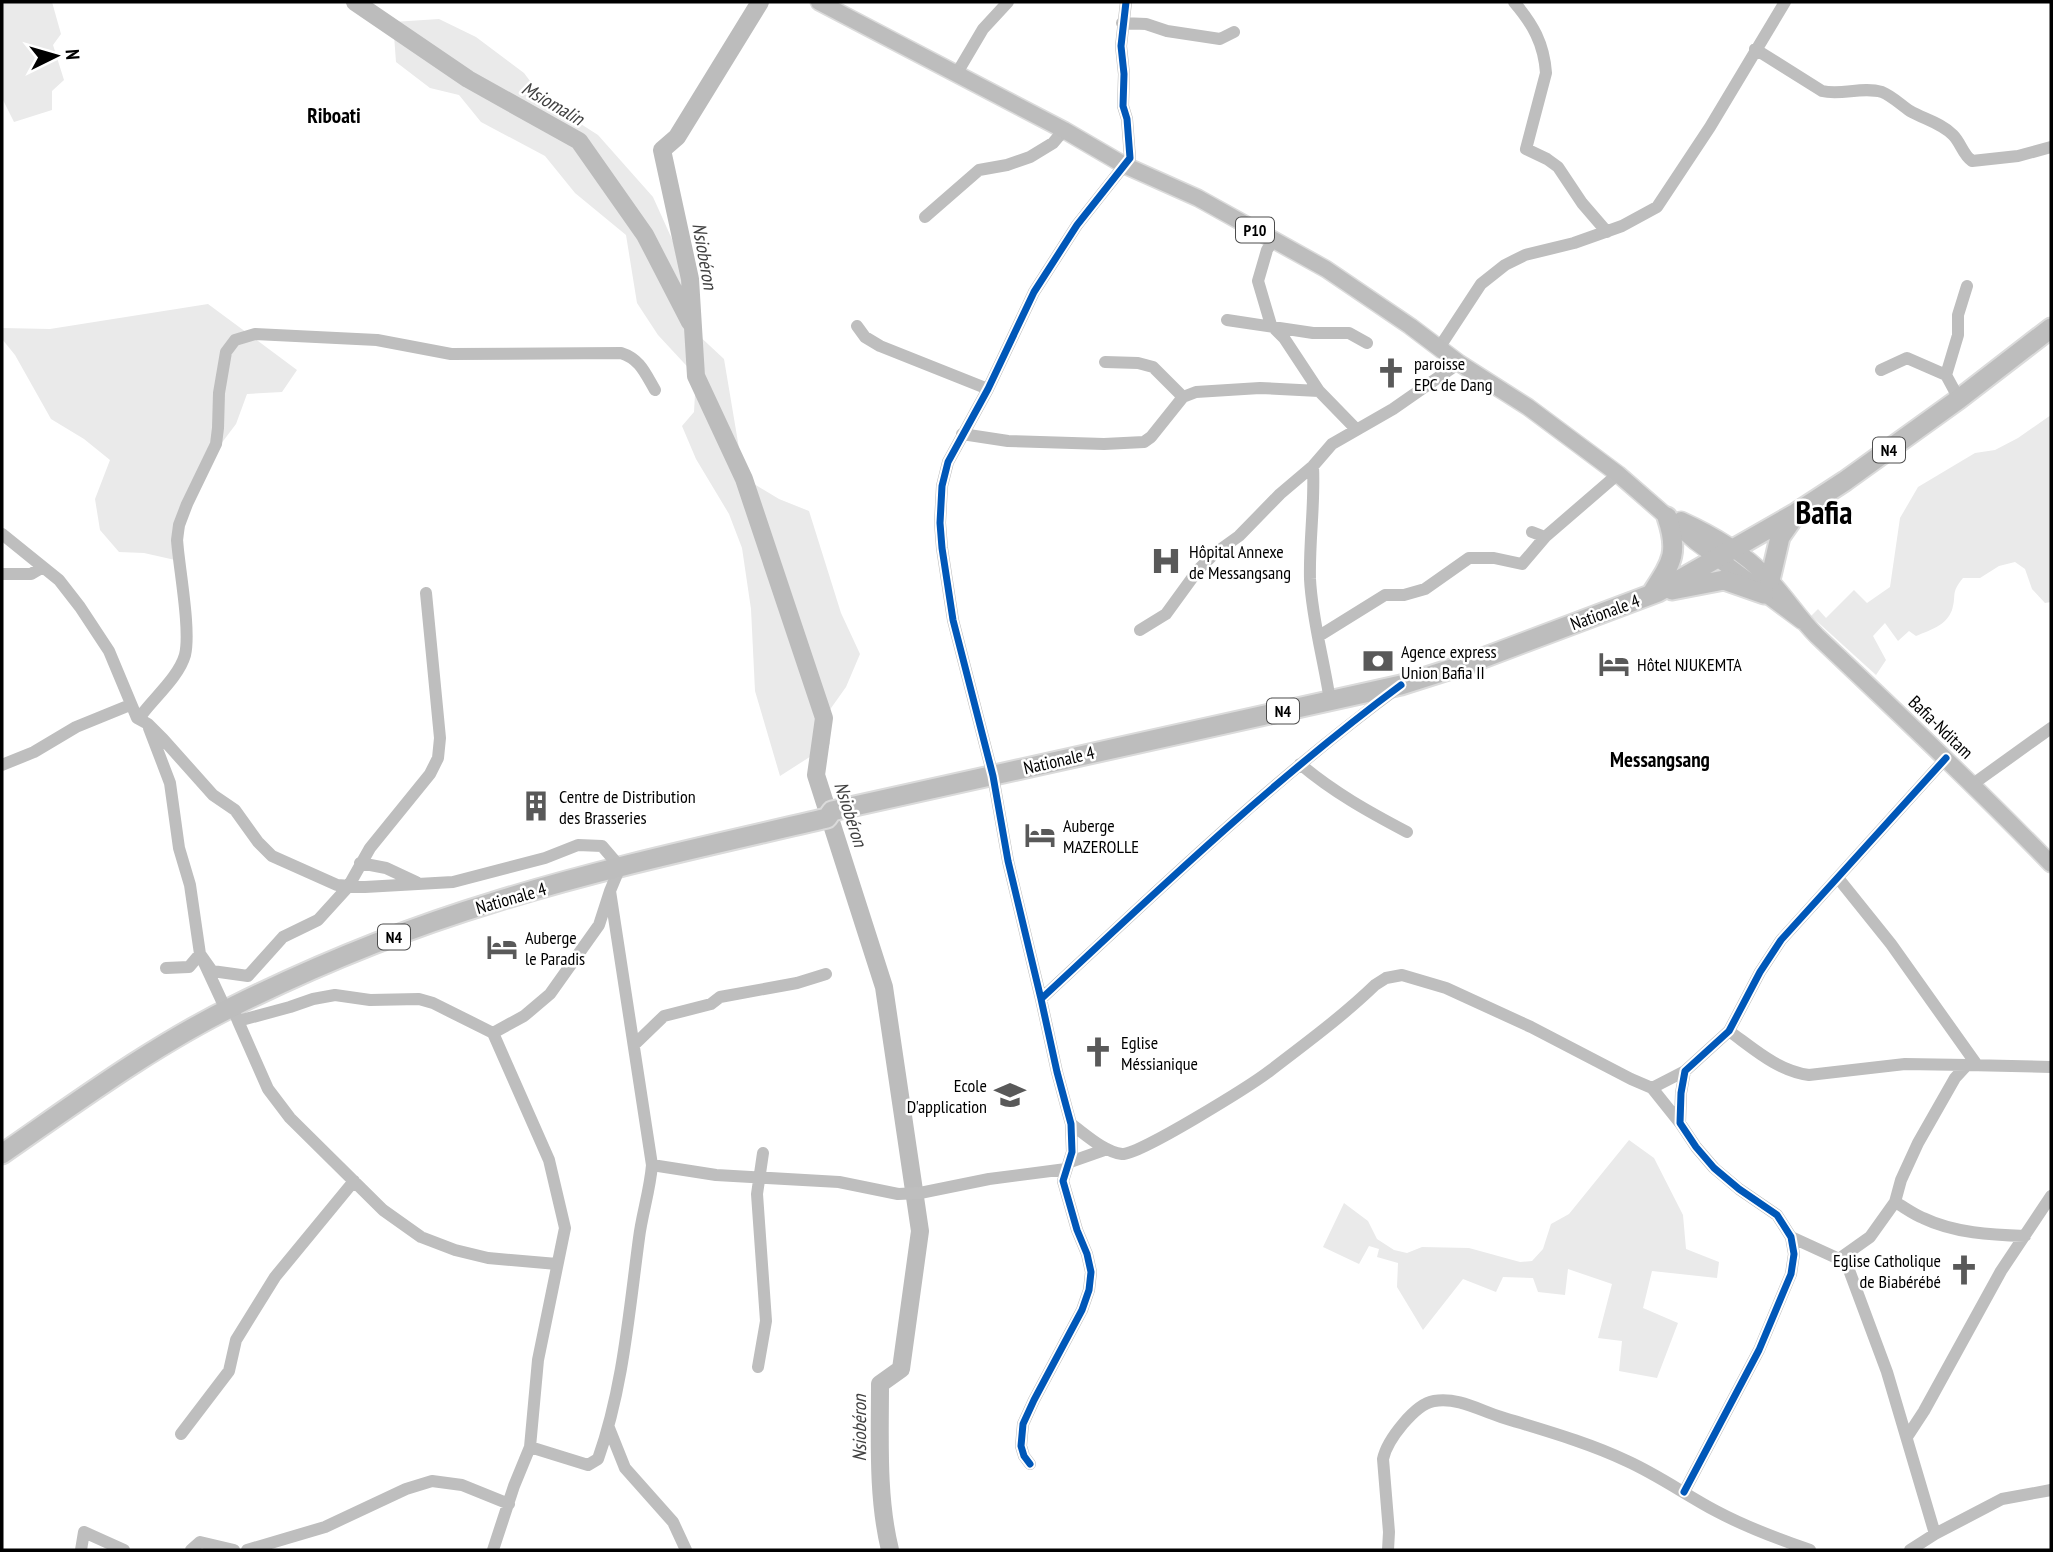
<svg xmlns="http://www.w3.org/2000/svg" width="2053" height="1552" viewBox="0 0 2053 1552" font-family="'PT Sans Narrow',sans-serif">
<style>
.green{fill:#eaeaea}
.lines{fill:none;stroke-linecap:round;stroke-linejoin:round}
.river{stroke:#bcbcbc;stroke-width:18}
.major-casing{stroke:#dbdbdb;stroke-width:19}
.highway-casing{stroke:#dbdbdb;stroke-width:23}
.minor{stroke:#bebebe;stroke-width:12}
.major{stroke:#bdbdbd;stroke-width:16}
.highway{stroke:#bdbdbd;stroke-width:19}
.cycleway-casing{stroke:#fff;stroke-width:11}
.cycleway{stroke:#0057b8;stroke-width:7}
.labels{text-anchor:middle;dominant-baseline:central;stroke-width:5;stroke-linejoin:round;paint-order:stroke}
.shield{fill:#fff;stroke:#4c4c4c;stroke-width:2}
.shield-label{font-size:16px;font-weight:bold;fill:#000}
.poi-label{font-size:18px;fill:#000;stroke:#fff;text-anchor:start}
.street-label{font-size:18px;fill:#000;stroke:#fff}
.water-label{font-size:19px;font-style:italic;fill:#404040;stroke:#fff}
.quarter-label{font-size:21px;font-weight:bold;fill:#000;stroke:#fff}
.town-label{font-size:32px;font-weight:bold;fill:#000;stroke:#fff}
</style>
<rect width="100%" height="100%" fill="#fff"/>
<path class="green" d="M2,2H52L61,34L53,45L64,80L52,91V110L14,122L2,98Z
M439,19L476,37L524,73L545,101L598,135L653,197L690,279L694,331L724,359L744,478L779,499L809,511L841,613L860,654L846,687L824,718L830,744L780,776L755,691L751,609L742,548L729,514L696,459L682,426L694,412L696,376L658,335L637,303L626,235L575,193L545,156L481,122L459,95L430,88L396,62L393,22Z
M208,304L297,370L282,392L247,394L236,424L199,473L183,533L184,562L144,553L119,552L100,530L95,499L110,460L84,439L51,419L15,355L2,339V328L50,329Z
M2051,415V602L2045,603L2032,589L2025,569L2015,562L1999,566L1980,578H1963C1950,594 1957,594 1952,610C1946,626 1930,630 1916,636L1909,631L1898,641L1885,623L1873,636L1886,660L1876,675L1811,616L1818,609L1826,618L1854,590L1867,603L1890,587L1900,518L1918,487L1975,453L1995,450L2018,438Z
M1629,1140L1654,1158L1683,1215L1686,1249L1719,1262L1717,1278L1652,1271L1643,1308L1678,1323L1657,1378L1619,1371L1622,1341L1598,1338L1612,1284L1568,1269L1565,1295L1538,1292L1533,1278L1503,1277L1496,1292L1463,1279L1423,1330L1397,1287L1398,1263L1377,1257L1379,1249L1369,1246L1359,1264L1323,1247L1344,1203L1368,1221L1377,1239L1394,1250L1407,1253L1422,1247L1469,1248L1520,1262L1532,1261L1543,1249L1551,1224L1569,1214Z"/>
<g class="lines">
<path class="river" d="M355,2L468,79L579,141L645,235L690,322
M760,2L677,137L662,150L690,279L696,376L744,479L824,718L816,775L884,987L920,1231L901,1369L880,1384C880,1439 877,1497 890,1550"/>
<g class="major-casing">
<path id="major" d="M819,2L1064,130L1124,165L1198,198L1326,269L1410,326L1459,363L1528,407L1618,474L1696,542L1802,621
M1681,520C1714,535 1743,552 1769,579C1786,597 1799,618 1817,636C1896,711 1975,786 2051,864"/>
</g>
<g class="highway-casing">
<path id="highway" d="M1770,580L1780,537L1794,517
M1672,590L1724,580L1764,594
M1652,593C1672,562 1679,553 1667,517
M2,1154C77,1102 151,1047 234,1006C317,965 405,929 494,902C603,868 716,844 827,818L832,811L1401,685L1467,664L1658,592L1796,513L1845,481L1959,399L2051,328"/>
</g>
<path class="minor" d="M1514,2C1533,24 1544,44 1546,73L1526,149L1547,159L1558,167L1582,203L1607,232
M1122,23L1146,24L1167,31L1220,39L1234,32
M1755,49L1822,91C1841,96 1862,86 1882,92C1892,96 1901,105 1910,111C1924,119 1941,123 1953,135C1961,143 1963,155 1972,161L2018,156L2051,147
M957,73L983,29L1008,2
M925,217L979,170L1007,165L1030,157L1053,143L1064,130
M1273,240L1267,250L1258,281L1271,325L1284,338L1319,391L1356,429
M1227,320L1313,333H1349L1367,343
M857,326L865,337L880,346L988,389
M1439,348L1481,284L1505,265L1525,255L1574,243L1622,226L1657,207L1710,127L1785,2
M1105,362L1138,363L1153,367L1183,397
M1881,370L1907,358L1946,375L1959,399
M1946,375L1958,335V315L1967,286
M962,434L1008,441L1104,444L1144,442L1151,437L1183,397L1196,392L1260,388L1319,391
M1313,466C1315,504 1309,541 1310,579C1312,620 1324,660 1330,701
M1532,532L1545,537L1618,474
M2,534L59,580L80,607L109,651L137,718L148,724L163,739L213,795L235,810L258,842L272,856L337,885L365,887L453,882L545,858L578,845L602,846L620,867L610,891
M2,574H31L43,567
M1140,630L1166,614L1198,570L1214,554L1239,536L1280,494L1313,466L1332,444L1393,409L1459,363
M1319,636L1385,595H1404L1425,589L1469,558H1494L1522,564L1545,537
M137,718L143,713C156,696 179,676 185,655C191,630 179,568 177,540L179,525L187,504L216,444L218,428L219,393L226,352L235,340L255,334L377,340L451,354L621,353C640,359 645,373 655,390
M149,728L170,783L179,848L190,885L200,954L226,1010
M1300,764C1333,792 1369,812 1407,832
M2,765L34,752L76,727L130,705
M1973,784L2051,728
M360,863L386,868L416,882
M1838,878L1891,944L1977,1065
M166,968L189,967L200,954L212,971L248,976L283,937L318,920L348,887L370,848L430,774L438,758L440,738L426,593
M1041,999L1008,861L993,776L953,620L942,548L940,523L942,486L948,462L988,389L1034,292L1077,225L1130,158L1127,119L1123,106L1124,74L1121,46L1126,2
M232,1007L238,1021L290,1007L313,999L335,995L370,1000L419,999L433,1003L493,1033L549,1160L565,1228L538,1360L530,1447L514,1486L493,1550
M238,1021L268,1089L290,1118L383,1210L421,1237L455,1250L488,1258L557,1264
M1729,1031C1754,1049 1778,1071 1809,1075L1905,1064L1967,1065
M493,1033L524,1016L550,994L599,925L610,891L652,1165C650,1190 642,1214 639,1238C629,1312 623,1389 598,1459L588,1465L530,1447
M635,1044L664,1016L711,1004L720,997L797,983L826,974
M1652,1088L1685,1071
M1071,1124C1085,1134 1104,1152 1122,1154C1138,1156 1253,1084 1271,1070C1306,1043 1343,1016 1375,985L1386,978L1402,975L1446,988L1531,1027L1631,1079L1652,1088L1680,1123
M1070,1162L1107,1149
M652,1165L716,1175L839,1182L898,1194L920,1193L989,1179L1066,1169
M1895,1202C1904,1207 1913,1214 1923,1218C1954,1233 1992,1235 2025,1236
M1791,1237L1839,1259L1849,1270L1887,1372L1935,1534
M1839,1259L1870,1237L1895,1202L1901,1180L1918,1143L1955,1078L1967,1065L2051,1067
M758,1367L766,1321L757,1194L763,1153
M609,1428L625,1468L673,1522L686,1550
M181,1434L229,1371L236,1340L275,1277L354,1181
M1907,1437L1924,1411L2001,1271L2051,1196
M1030,1464L1024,1456L1021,1446L1023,1424L1034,1400L1082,1310L1089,1290L1091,1272L1087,1254L1077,1230L1063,1181L1072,1152L1071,1124L1057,1072L1041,999C1156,892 1269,783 1395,690
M1684,1492L1759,1350L1791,1274L1794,1254L1791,1237L1777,1215L1739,1189L1714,1168L1696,1147L1680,1123L1681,1093L1685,1071L1729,1031L1760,972L1781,940L1946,758
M81,1550L84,1532L124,1550
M191,1550L200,1542L234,1550
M247,1550L325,1527L406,1489L432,1481L462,1485L509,1504
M1388,1550L1389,1532L1383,1459C1387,1440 1415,1404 1434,1401C1458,1397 1479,1410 1501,1417C1543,1430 1587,1442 1627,1461C1658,1475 1686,1495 1716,1511C1746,1527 1778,1539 1810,1550
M1910,1550L1935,1534L2002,1499L2051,1490"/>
<use href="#major" class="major"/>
<use href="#highway" class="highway"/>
<g class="cycleway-casing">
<path id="cycleway" d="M1041,999L1008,861L993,776L953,620L942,548L940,523L942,486L948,462L988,389L1034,292L1077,225L1130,158L1127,119L1123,106L1124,74L1121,46L1126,2
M1030,1464L1024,1456L1021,1446L1023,1424L1034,1400L1082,1310L1089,1290L1091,1272L1087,1254L1077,1230L1063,1181L1072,1152L1071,1124L1057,1072L1041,999C1158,890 1273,780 1401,685
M1684,1492L1759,1350L1791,1274L1794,1254L1791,1237L1777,1215L1739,1189L1714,1168L1696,1147L1680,1123L1681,1093L1685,1071L1729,1031L1760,972L1781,940L1946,758"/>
</g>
<use href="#cycleway" class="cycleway"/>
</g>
<defs>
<g id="church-bare" transform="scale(2.415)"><path d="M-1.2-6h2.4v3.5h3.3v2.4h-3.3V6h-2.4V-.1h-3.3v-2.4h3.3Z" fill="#595959" stroke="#fff" stroke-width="2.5" paint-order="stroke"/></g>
<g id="hospital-bare" transform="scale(2.415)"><path d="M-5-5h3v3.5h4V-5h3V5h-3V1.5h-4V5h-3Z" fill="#595959" stroke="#fff" stroke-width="2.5" paint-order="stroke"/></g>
<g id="bank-bare" transform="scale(2.415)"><path d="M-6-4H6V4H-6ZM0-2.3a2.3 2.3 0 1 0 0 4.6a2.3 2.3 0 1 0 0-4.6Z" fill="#595959" stroke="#fff" stroke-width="2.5" paint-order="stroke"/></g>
<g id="hotel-bare" transform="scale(2.415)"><path d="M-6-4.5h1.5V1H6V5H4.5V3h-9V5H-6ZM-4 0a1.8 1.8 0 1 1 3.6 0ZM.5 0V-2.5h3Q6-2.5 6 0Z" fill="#595959" stroke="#fff" stroke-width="2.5" paint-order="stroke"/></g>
<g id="building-bare" transform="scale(2.415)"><path d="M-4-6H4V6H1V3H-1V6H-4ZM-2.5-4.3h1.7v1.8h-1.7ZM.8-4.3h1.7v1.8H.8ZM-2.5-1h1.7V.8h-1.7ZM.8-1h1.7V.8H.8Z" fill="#595959" stroke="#fff" stroke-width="2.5" paint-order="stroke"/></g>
<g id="school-bare" transform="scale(2.415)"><path d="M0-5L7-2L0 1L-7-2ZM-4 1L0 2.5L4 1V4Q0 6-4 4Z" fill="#595959" stroke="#fff" stroke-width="2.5" paint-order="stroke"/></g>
</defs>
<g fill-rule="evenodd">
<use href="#church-bare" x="1391" y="373"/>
<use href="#hospital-bare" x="1166" y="561"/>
<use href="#bank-bare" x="1378" y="661"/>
<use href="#hotel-bare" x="1614" y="664"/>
<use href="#building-bare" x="536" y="806"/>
<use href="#hotel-bare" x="1040" y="835"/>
<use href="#hotel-bare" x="502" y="947"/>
<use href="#church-bare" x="1098" y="1052"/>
<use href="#school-bare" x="1010" y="1095"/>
<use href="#church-bare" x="1964" y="1270"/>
</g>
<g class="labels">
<g class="shield">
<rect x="1236" y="217.5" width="38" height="25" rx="5"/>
<rect x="1873" y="437.5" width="32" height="25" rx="5"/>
<rect x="1267" y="698.5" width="32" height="25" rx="5"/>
<rect x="378" y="924.5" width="32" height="25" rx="5"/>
</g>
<g class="shield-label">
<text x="1255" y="230">P10</text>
<text x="1889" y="450">N4</text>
<text x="1283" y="711">N4</text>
<text x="394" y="937">N4</text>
</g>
<g class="poi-label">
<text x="1414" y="363">paroisse<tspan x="1414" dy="21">EPC de Dang</tspan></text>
<text x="1189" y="551">Hôpital Annexe<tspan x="1189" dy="21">de Messangsang</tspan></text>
<text x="1401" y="651">Agence express<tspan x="1401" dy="21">Union Bafia II</tspan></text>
<text x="1637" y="664">Hôtel NJUKEMTA</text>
<text x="559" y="796">Centre de Distribution<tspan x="559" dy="21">des Brasseries</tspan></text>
<text x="1063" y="825">Auberge<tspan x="1063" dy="21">MAZEROLLE</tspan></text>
<text x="525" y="937">Auberge<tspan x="525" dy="21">le Paradis</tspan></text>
<text x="1121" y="1042">Eglise<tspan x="1121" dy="21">Méssianique</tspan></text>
<text x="987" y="1085" text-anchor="end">Ecole<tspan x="987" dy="21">D'application</tspan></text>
<text x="1941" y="1260" text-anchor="end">Eglise Catholique<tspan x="1941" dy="21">de Biabérébé</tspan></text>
</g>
<g class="street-label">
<text transform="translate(1605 612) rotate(-20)">Nationale 4</text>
<text transform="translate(1941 727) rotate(44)">Bafia-Nditam</text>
<text transform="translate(1059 760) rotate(-13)">Nationale 4</text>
<text transform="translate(511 898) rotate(-16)">Nationale 4</text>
</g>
<g class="water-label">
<text transform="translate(553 103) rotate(30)">Msiomalin</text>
<text transform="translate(705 256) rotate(80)">Nsiobéron</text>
<text transform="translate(851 814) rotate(72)">Nsiobéron</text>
<text transform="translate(859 1428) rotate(-90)">Nsiobéron</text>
</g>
<g class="quarter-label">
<text x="334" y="115">Riboati</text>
<text x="1660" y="759">Messangsang</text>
</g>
<g class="town-label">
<text x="1824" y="512">Bafia</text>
</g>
</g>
<rect width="2053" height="1552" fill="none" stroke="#000000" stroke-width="7"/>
<g transform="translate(56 56) rotate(85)" stroke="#ffffff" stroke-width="5" paint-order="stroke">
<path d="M0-5L12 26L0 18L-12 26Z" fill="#000000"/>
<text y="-10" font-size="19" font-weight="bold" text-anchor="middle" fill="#000000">N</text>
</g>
</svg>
